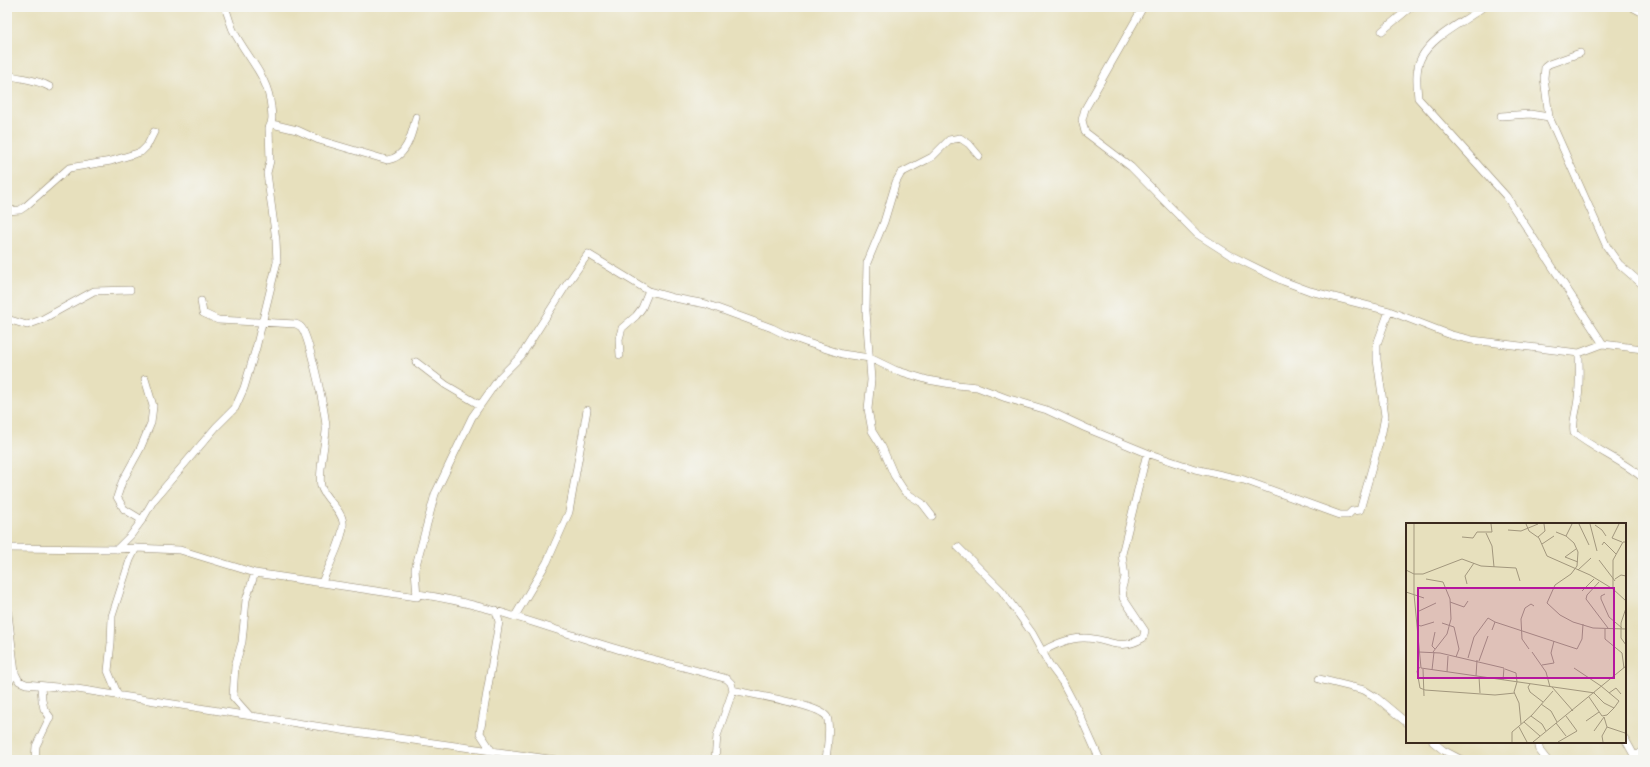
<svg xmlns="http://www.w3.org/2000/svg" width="1650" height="767" viewBox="0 0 1650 767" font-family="'Indie Flower',sans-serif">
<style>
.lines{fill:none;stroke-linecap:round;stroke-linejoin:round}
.minor-casing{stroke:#91856e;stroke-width:8}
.minor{stroke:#fff;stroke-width:7}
.inset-road{fill:none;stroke:#a2977d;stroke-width:1}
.view{fill:#b5179e;fill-opacity:0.15;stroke:#b5179e;stroke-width:2}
.inset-edge{fill:none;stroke:#3b2a1e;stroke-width:2}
</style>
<rect width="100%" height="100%" fill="#f6f6f2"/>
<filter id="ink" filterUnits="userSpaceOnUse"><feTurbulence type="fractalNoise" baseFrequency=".025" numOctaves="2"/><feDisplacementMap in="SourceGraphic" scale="8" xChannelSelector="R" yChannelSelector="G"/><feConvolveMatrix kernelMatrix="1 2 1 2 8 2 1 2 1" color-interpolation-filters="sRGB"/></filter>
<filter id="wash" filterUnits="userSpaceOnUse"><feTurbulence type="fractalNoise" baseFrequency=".012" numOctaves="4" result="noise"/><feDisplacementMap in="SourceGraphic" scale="16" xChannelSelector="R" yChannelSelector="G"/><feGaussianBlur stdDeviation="0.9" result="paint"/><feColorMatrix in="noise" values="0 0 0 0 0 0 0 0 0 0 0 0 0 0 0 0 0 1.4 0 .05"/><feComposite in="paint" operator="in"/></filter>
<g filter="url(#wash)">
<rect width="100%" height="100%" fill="#e7e0bd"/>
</g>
<g filter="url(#ink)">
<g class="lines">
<g class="minor-casing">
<path id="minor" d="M1143,7L1085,109L1082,120L1085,132L1131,167L1197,234L1230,255L1283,281L1310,291L1389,311L1451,335L1472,340L1579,353L1603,344L1643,349
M1483,7C1463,23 1433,35 1421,58C1415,70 1417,86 1418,98L1506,196L1603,344
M1632,7L1643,13
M1382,31L1411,7
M1580,53L1549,64L1545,67L1544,78L1549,117L1607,247L1619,264L1643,285
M7,75C22,79 36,79 50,87
M1501,116L1530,114L1549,117
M272,124L297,130L319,140L387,160C407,158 412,133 416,117
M7,211L20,210L26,206L69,168L111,161L141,152L147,146L154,132
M649,291L674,298L706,304L772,328L786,335L808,343L842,354L870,358L895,370L928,380L957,385L977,387L1006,398L1047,410L1086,428L1147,453L1195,469L1244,480L1340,515H1348L1352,511L1360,510L1382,432L1385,416L1377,360V344L1389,311
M201,301L203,313L218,320L296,324C298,325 300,326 301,327C309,335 327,418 326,431C325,444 318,474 321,486C324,499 341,508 343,522C345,536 328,568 322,582
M7,319L27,325L41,320L94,291L130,290
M1579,353C1579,368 1580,384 1578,398C1577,411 1572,419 1574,433C1595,450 1622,460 1643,478
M416,362L446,385L480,405
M932,516L922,503L905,492L894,475L882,447L872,431L868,409L871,380L866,311L867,263L884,222L896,182L901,173L932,157L949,140L960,138L969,144L979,156
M142,520L124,509L117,497L122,482L140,449L151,423L153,406L145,379
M958,547L1002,591L1032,633L1049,664L1063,683L1079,713L1100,760
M7,548L117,549L136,548L180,550L255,573L417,597L418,594C489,604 555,631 624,651C658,661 692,669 727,679L731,683L733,690L717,736L715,760
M117,549L131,535L142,520L153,501L216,427L235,408L244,388L256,348L277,262L276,240L267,173L270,161L269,128C273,122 272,115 271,107C268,75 247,58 233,30C230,23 228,15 225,7
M417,597L415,569L435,494L472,417L500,377L521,356L565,287L588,254L649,291L642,308L636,316L622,328L619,339L620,355
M7,605L15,673L19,681L26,684L77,689L348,731L556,760
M515,616L547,562L569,512L587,410
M1042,652C1052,645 1070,638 1083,638C1106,637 1118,653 1143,638L1145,631L1123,598L1122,588L1125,577L1122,554L1147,453
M1319,679L1364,690L1377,698L1407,723
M7,685L15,673
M733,690C751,695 819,704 827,717C831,727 827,749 826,760
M118,695L108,671L111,643L112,616L130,560L136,548
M249,715L233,697L235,666L242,642L246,600L255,573
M1625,739L1635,757
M1433,742L1443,750L1462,760
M1538,742L1540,751L1547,760
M491,750L480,733L499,622L496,610
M1632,759L1643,750
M35,760L36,746L50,717L44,709L42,700L41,686"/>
</g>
<use href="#minor" class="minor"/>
</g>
</g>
<g transform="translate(1406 523)">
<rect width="220" height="220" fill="#e7e0bd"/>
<path class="inset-road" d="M8,1V71L15,145L189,170M120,1L123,8L133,15L141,33L184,52L207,66L220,78M173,1L183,22M184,1L191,28M213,1L206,15L216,19M189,2L196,7L200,13M102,7L115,8L132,1M150,9L160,13L168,20L172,29L171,43L165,51L149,62L141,80L154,92L167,99L187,105L220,106M80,10L86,23L88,44M160,13L166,1M56,14L67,15L71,9H86L85,1M132,14L139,8L138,1M136,21L148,13M196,22L198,19L210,31M170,26L159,34L172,39M193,37L209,58M0,47L8,51H17L56,36L75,43L110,45L114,58M172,47L185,35M20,56L37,59L44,76L45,96L41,111L27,129M209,56L215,52L220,53M193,59L181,72L180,76L202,105M61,61L59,53L68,40M207,66V37L217,19H220M176,68L188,56M0,69L18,75M199,71L195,73V76L203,94L216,105M44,79L58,84L62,78M220,85L215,100V115L220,122M11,89L30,80M89,99L171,126L176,116L177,101M36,100L48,104L53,126L50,134M11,102L15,103L28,99M199,106V116L216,130L218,145M29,126L26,123L29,109M123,126L116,116L115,96L119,85L125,81L128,83M13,129L34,130L98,145L97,157M126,129L140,149L144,164M62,135L68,114L82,95L89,99L86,107M73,138L82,113M136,142L148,140L145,130L148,118M14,144L11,148L14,165L19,167L89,172L109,170M168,145L195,163M17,146L18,173M99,146L110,150L111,159L108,169L113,180L115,201M26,147L28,129M41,149L42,133M70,153L71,137M73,154L74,170M124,161L122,164L124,169L137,179M195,163L213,178L208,185M146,164L167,188M203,170L210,165L215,171M183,174L196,193L201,192L208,185L198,180L188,170M135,181L145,188L151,199M125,193L136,201L140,208M180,198L193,189M118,199L134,213M150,200L160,213M113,204L121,219M188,208L198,194L201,204L219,210L220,207M106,219V209L126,192L147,168M127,219L220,143M152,219L171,208L160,193M197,219L196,213L201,204"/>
<path class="view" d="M12,65H208V155H12Z"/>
<rect width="220" height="220" class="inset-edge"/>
</g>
<rect width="1650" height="767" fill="none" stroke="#f6f6f2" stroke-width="24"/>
</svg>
